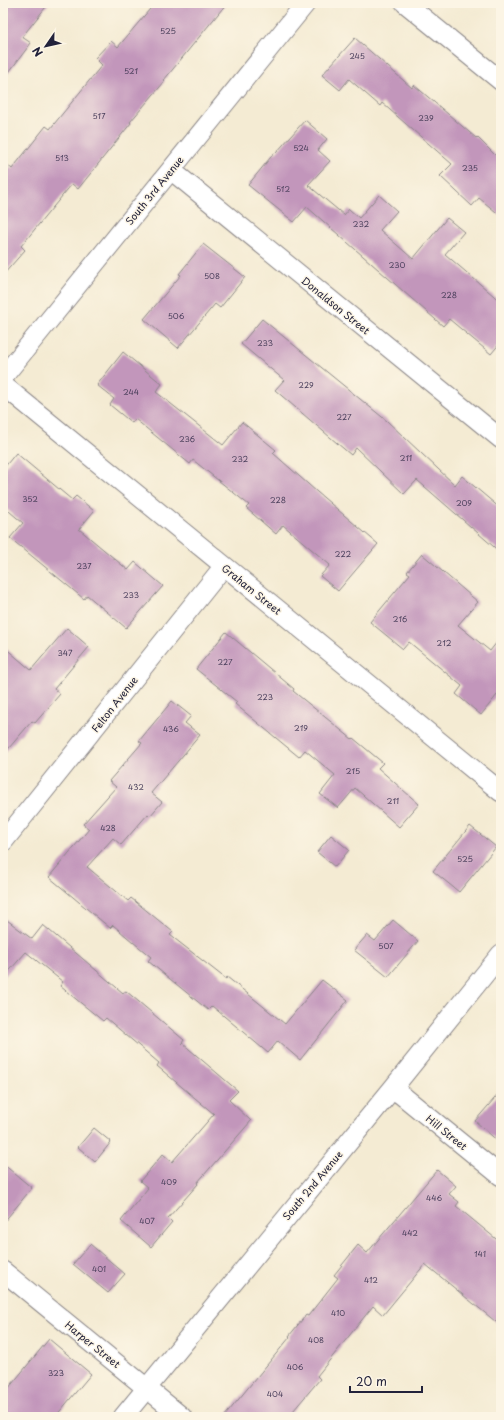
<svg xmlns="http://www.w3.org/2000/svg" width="504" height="1420" viewBox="0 0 504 1420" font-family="'Playpen Sans',sans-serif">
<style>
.building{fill:#c296bb}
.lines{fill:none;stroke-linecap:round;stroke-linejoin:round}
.street-casing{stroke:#8b8687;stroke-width:21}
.street{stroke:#fff;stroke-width:19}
.labels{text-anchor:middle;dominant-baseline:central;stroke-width:3;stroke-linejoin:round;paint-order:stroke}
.number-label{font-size:8px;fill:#4a3f5b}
.street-label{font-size:10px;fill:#22223b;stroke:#fcf5e5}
</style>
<rect width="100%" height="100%" fill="#fcf5e5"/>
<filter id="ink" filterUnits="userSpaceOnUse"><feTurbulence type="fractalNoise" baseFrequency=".025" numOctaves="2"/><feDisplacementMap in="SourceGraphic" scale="8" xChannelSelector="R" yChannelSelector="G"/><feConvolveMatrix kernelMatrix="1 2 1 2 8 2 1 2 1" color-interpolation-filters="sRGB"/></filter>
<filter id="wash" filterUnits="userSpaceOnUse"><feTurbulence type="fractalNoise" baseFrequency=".012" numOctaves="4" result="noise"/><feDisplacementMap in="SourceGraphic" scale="16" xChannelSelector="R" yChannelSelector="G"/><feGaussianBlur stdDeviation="0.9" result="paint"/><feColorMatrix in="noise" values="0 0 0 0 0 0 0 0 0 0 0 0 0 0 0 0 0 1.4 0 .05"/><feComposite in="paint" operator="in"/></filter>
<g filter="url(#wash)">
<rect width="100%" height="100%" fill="#f4ebd3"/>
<g id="blocks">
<path class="building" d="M3,3H49L22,37L31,43L3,80Z
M155,3H227L164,80L165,81L130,122L131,123L78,189L72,184L21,246L25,250L3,275V161L12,169L46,126L50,129L102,65L95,58L111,41L118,47Z
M355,38L412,88L414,85L476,138L477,137L501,161V216L479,198L472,206L440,176L452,164L382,103L380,106L349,79L340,90L322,75Z
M305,120L327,139L318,150L330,161L308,185L344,215L349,209L359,218L379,195L397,211L380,230L413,259L447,218L464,232L445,254L501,302V342L491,354L449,319L443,326L307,207L294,222L248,185L275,152L276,153Z
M203,244L245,277L220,308L215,304L178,348L144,319L181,275L179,274Z
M262,319L387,421L455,485L462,476L501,509V553L417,480L404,494L356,448L351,455L275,390L284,380L241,344Z
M123,352L162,384L156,392L223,445L242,422L276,450L273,453L317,492L378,544L338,591L320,576L330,565L283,525L276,534L246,508L249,505L193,460L190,464L135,419L132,423L110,405L114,399L97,385Z
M16,453L72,500L76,496L94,511L79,529L128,570L135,562L163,586L126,628L87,595L84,599L10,538L23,523L3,506V469Z
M422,554L478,602L458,625L490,651L501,637V690L481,715L456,694L462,686L409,642L403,649L370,622L410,574L407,572Z
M67,628L89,647L54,689L60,694L35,723L32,721L3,755V646L31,670Z
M226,632L294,689L293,691L352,739L353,738L383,763L378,768L419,804L399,827L355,788L338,808L320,794L335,775L305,750L299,757L235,704L237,702L196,669Z
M172,701L191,716L185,723L200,735L151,793L162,802L150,816L148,814L121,845L113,838L87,867L128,901L131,898L173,932L170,935L226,979L227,977L285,1024L322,980L348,1000L300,1060L278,1041L268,1053L212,1006L208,1010L148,961L151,957L133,942L113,925L110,928L49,877L89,829L83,824L116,787L109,781L142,743L139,741Z
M470,826L496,847L459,892L433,871Z
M331,835L349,850L335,867L317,852Z
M3,917L32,939L43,925L123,993L126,991L184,1040L182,1043L238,1091L229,1100L251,1121L197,1183L198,1184L168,1218L172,1222L151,1247L121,1221L148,1188L140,1181L163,1154L172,1162L214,1114L157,1066L159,1063L106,1018L103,1021L60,986L63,982L26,952L3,978Z
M393,920L418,941L388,977L354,950L367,935L375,941Z
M501,1091V1144L475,1121Z
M94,1128L111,1142L95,1162L78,1147Z
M3,1164L32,1188L3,1223Z
M437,1170L456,1186L449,1194L459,1202L456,1206L501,1243V1326L425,1264L383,1315L373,1306L317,1376L320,1379L288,1417H224L290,1337L289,1336L306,1315L308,1316L338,1278L334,1275L358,1245L367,1253Z
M90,1244L125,1274L108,1293L73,1264Z
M49,1339L91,1374L55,1417H3V1395Z"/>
</g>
</g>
<g filter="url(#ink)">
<use href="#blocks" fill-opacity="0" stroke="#8b8687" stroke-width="1"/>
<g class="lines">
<g class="street-casing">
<path id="street" d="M405,3L501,81
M171,170L501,439
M3,377L306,3
M3,385L501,792
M3,842L224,566
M393,1088L501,1176
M3,1271L182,1417
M123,1417L393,1088L501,954"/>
</g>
<use href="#street" class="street"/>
</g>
</g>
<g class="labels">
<g class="number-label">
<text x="168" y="31">525</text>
<text x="357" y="56">245</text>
<text x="131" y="71">521</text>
<text x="99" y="116">517</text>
<text x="426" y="118">239</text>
<text x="301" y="148">524</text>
<text x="62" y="158">513</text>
<text x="470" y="168">235</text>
<text x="283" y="189">512</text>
<text x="361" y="224">232</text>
<text x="397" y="265">230</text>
<text x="212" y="276">508</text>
<text x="449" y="295">228</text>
<text x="176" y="316">506</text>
<text x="265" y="343">233</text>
<text x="306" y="385">229</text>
<text x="131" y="392">244</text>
<text x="344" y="417">227</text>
<text x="187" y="439">236</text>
<text x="406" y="458">211</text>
<text x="240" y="459">232</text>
<text x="30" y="499">352</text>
<text x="278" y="500">228</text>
<text x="464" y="503">209</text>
<text x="343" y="554">222</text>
<text x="84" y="566">237</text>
<text x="131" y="595">233</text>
<text x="400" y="619">216</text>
<text x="444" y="643">212</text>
<text x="65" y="653">347</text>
<text x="225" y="662">227</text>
<text x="265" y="697">223</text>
<text x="301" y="728">219</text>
<text x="171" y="729">436</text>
<text x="353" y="771">215</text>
<text x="136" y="787">432</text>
<text x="393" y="801">211</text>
<text x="108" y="828">428</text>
<text x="465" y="859">525</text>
<text x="386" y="946">507</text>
<text x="169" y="1182">409</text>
<text x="434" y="1198">446</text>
<text x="147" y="1221">407</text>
<text x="410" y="1233">442</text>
<text x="480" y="1254">141</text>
<text x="99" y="1269">401</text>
<text x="371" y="1280">412</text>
<text x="338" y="1313">410</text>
<text x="316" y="1340">408</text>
<text x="295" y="1367">406</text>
<text x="56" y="1373">323</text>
<text x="275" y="1394">404</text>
</g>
<g class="street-label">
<text transform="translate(154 190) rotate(-51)">South 3rd Avenue</text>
<text transform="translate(336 305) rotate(39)">Donaldson Street</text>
<text transform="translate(252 589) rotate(39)">Graham Street</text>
<text transform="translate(114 704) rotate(-52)">Felton Avenue</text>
<text transform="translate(447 1132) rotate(39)">Hill Street</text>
<text transform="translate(312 1185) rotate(-50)">South 2nd Avenue</text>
<text transform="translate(93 1344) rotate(39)">Harper Street</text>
</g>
</g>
<rect width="504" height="1420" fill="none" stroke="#fcf5e5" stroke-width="16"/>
<g transform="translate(46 46) rotate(236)" stroke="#fcf5e5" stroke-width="3" paint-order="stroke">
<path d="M0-3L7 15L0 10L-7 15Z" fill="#22223b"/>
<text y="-6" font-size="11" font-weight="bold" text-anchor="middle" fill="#22223b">N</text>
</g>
<path d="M350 1386v6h72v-6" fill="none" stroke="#22223b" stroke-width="2"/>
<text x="356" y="1386" font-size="12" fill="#22223b" stroke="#fcf5e5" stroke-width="3" paint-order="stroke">20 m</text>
</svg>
